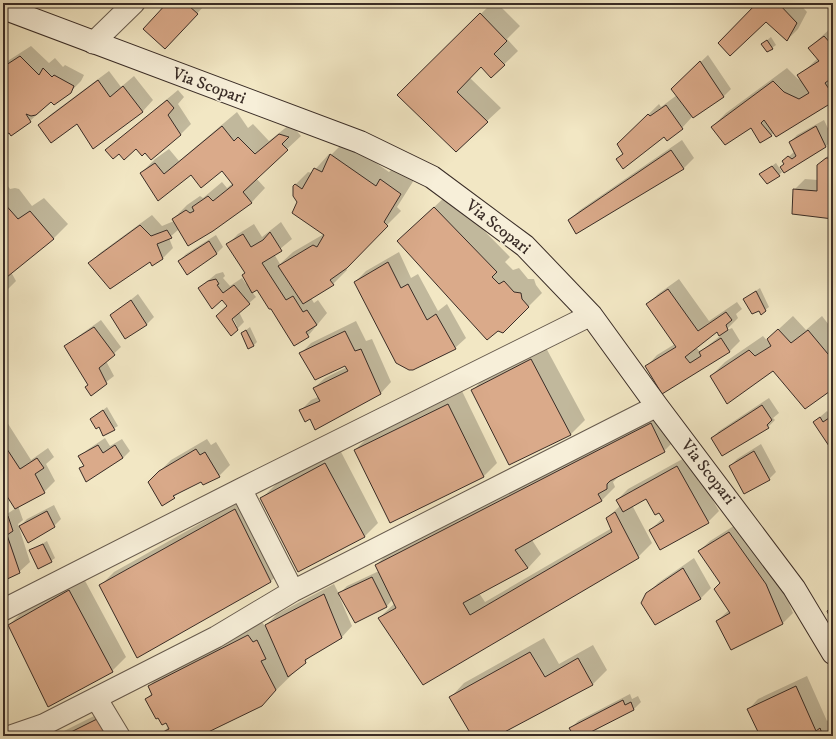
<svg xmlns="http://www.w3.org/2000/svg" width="836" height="739" viewBox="0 0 836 739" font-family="'IM FELL DW Pica',serif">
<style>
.shadow{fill:#0003;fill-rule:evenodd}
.building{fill:#daaa8a;stroke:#392c26}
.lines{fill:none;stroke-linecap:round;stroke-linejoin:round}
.street-casing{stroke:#675b4e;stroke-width:23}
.secondary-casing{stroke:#392c26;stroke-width:24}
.street{stroke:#f7efd9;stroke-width:21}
.secondary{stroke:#f7efd9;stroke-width:22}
.labels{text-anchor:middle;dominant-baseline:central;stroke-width:3;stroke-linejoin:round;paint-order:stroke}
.street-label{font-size:17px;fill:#392c26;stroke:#f7efd9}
</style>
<rect width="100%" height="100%" fill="#f2e7c4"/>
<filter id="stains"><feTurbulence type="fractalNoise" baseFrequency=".005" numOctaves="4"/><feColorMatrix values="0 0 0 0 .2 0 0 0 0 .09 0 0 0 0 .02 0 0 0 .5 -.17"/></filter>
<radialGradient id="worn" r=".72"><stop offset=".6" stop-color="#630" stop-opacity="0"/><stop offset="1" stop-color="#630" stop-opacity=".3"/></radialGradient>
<path class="shadow" d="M168,3H200L204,6L172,41Z
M492,3H497L520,26L507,39L518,51L491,77L481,66L470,78L501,108L487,121L398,95Z
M758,3H799L807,12L798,29L787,40L766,20Z
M833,26V101L771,135L751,127H712L726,113L787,68L798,79L802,81L799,76L818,58L809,48Z
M771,37L776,45L768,51L766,41Z
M31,46L49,63L55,58L63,67L65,65L84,75L81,81L70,92L52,100L30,121L3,135V64Z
M708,55L731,89L724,96L692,117L682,128L618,159L624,153L618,144L659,104L661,107L677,95L672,89Z
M109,71L121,87L134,76L153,100L143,111L93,148L77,123L40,126L50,115Z
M178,90L184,97L178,104L191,124L181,134L151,159L145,152L136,148L119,153L106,150Z
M237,112L248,128L253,124L269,141L294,121L296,130L301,136L256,178L265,188L252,202L213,230L179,229L169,238L173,248L162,259L150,261L89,263L100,253L152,215L162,226L174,221L173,219L187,205L200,196L203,198L222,182L227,188L233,183L222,170L191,174L158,199L141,173L155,159L169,149L179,161Z
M824,120L833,139L826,146L784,171V161L795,151L790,142L797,135Z
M682,140L694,158L684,168L577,233L569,220L580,210Z
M345,141L389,172L395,166L414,180L397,207L401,211L345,267L347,270L333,284L311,298L314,303L318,300L327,313L308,336L272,308L257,289L252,292L256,297L239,312L244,322L231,335L228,306L222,298L199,288L216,274L223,272L225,276L223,278L230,286L242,278L246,284L247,283L246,273L228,244L238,234L254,224L262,237L281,222L292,239L274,254L280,264L293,252L324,234L299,202L294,186L308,172L312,173L329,154L331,155ZM231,314L237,326V327L229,315Z
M833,151V218L794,190L805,179L818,180V165Z
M776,163L782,172L779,175L761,174Z
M4,181L10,189L15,188L19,189L32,206L44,198L68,224L54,238L11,272L16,281L3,294V254L4,256L6,255L3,250Z
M448,194L510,257L505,262L513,270L519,268L528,279H534L536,285L542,293L503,332L398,241Z
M216,235L223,247L216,254L179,261L186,254Z
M399,252L411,278L418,274L438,311L447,304L466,338L455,348L355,282L366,271Z
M679,279L709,321L737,302L742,309L736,314L738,318L725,331L732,328L740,341L729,352L663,393L647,366L657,355L675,344L647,305L658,294ZM717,330L720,336L700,352L696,347Z
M760,288L769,307L761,313L748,296Z
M138,294L154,317L147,324L125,338L112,315Z
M793,316L806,330L822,316L833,330V388L774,369L711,376L725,362L763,336L771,345L768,339Z
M101,320L121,347L106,361L114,376L91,394L86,387L89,384L66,347L73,340Z
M356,321L366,341L372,339L391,382L381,393L316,429L310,418L300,411L311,400L318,397L314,388L325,378L347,367L346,365L300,354L311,343Z
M250,327L257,342L254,345L242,333Z
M545,346L585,420L571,434L509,464L473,390L486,376Z
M462,391L497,463L483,477L355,450L369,436Z
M769,398L779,413L773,418L775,420L768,427L712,438L719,431Z
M107,407L118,426L103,435L95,416Z
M665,410L678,437L664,451L620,475L613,482L615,487L601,501L532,540L541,554L528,568L479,593L485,602L612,528L607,518L620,506L617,500L628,489L688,456L719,511L708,522L650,530L663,518L646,497L632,505L652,543L638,557L423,684L379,618L395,603L393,599L387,606L355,621L341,595L339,596L352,626L342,637L311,656L261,705L198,736H163L162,734L169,726L146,699L152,693L149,686L163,672L262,622L268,630L266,625L277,614L334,584L339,594L347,586L379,571L376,565L390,551Z
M827,411L831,415L833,414V450L814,422Z
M5,419L31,460L48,448L54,457L46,464L55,481L44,492L18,506L23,520L18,524L30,562L19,572L3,579V510L7,514L16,508L3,488V421Z
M105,438L110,446L122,439L130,451L123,458L81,469L85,465L80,457L87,450Z
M207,439L211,445L216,442L230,465L219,476L202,481L180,491L174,497L149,482L171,460Z
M761,444L776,472L769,479L730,466L737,459Z
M340,450L378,523L364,537L262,498L276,484Z
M249,496L285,567L271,581L137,657L100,586L114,572Z
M54,505L61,519L54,526H20L27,519Z
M740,522L777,573L793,613L783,623L717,621L729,610L721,583L699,551L710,541Z
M47,541L55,558L51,561L30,551Z
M694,558L711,588L701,598L647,594L658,583Z
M83,577L126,657L112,671L9,625L23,611Z
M544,638L559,664L593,645L607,670L593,684L495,736H473L451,697L464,683Z
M807,676L827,721L830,718L833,728L825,736H772L770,731L748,710L758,699Z
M630,694L632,699L638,696L641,702L634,709L580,736H576L571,728L578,721Z
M114,706L129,736H54Z"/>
<path class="building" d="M167,3H191L189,6L198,14L165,49L143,29Z
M757,3H778L797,23L787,41L766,22L730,56L718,43Z
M480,13L507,41L494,54L505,65L491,78L481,67L457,92L488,122L456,152L397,95Z
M824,36L833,46V77L825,83L833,95V102L776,137L764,120L761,123L772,136L760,143L751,128L725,145L711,127L773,81L784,92L799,99L809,93L797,75L819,61L808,48Z
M767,40L773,49L767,52L761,44Z
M20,56L39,75L43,68L52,77L54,75L74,86L71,93L54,105L51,102L36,115L31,116L26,114L31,122L11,136L9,133L3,136V95L7,93L3,88V67Z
M700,61L724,97L693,118L671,89Z
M98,80L110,97L123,86L143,112L93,149L77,124L51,143L38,125Z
M167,100L174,108L168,115L181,135L151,160L145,153L142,156L136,149L124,160L119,154L113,159L105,150Z
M666,105L683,129L667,141L664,137L623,169L616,159L623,154L617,144L648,114L650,116Z
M222,126L234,141L238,137L255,154L279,134L289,137L282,144L288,150L243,192L252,203L213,231L188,246L172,219L186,210L190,213L194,211L192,207L208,196L213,201L233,185L222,171L201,188L191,175L158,201L140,173L155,163L164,174Z
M816,126L826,147L784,173L780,167L784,164L782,161L788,156L792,159L796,156L789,142Z
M671,150L684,169L576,234L568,220Z
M330,154L376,186L380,179L401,194L384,222L388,226L347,268L330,280L334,285L303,304L278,266L313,245L317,247L324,235L292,213L297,202L293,196V186L295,184L302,189L314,168L322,172Z
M826,158H833V219L792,214L793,189L817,191V165Z
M772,166L780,176L767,184L759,174Z
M3,202L18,219L30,211L54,239L7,277L3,271V258L6,256L3,252Z
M434,207L497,272L492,277L499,284L504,281L514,292L521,293L522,299L529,307L503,333L498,331L487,340L397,241Z
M140,225L151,236L167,230L172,238L157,244L163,259L152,266L150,262L110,289L88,263Z
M270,232L282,251L262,263L286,300L293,296L303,312L307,310L317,325L306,332L309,337L294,346L271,309H269L257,290L252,293L242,275L245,273L226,244L243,234L251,247L263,240Z
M209,241L217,254L187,275L178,261Z
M388,262L401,288L408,284L427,320L436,314L456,349L413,370H409L396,363L354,282Z
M216,279L219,284L217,285L223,293L234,285L250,304L232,319L238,330L231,336L216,316L227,306L222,300L212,309L198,288L208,281Z
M668,289L698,331L726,312L732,320L726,325L728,330L719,336L717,332L685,357L690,363L701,356L699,352L721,338L730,352L662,394L645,366L676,347L646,304Z
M756,291L766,311L761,315L759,311L752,314L743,299Z
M131,300L147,325L125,339L110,315Z
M94,327L115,355L99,368L107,384L91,396L85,387L88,385L64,346Z
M778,329L791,343L808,330L833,360V389L805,409L773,371L727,404L710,376L749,350L755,356L771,346L767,339Z
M246,330L254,346L248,349L241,333Z
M345,331L355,351L361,349L381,394L315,430L310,419L305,422L299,410L320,401L313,388L348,371L345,366L315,380L299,353Z
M531,359L571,435L509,465L471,390Z
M448,404L484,477L390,523L354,450Z
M762,405L772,420L767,425L769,428L722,456L711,438Z
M103,410L115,430L103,436L99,427L96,429L90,419Z
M820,417L823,422L829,418L833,423V452L813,422Z
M651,423L665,452L610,481L607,484V489L598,494L602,501L515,550L528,568L463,603L470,615L612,532L606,518L615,512L639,558L423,685L378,618L396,608L375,565Z
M3,443L20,469L37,458L44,468L35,474L45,493L15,509L3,490Z
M98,445L103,453L115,445L123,458L86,482L79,468L84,466L78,456Z
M196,449L200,455L205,452L220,477L203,485L201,482L173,496L175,498L162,506L148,482L159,471Z
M754,451L770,480L744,494L729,466Z
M325,463L365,537L298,572L260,498Z
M677,466L709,523L660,550L649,530L664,521L659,513L655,515L646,499L623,512L616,500Z
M235,509L271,582L137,658L99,585Z
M47,511L55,527L28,543L19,526Z
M8,516L13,531L7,535L20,573L3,581V520Z
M729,532L766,584L783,624L731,650L716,621L730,613L714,589L720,583L698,551Z
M43,544L52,562L38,569L29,550Z
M683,568L701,599L655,625L641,603L646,593Z
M372,577L387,607L355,623L338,593Z
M69,590L113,672L48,707L8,625Z
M324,594L342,638L305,660L306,663L288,677L265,625Z
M833,605V624L827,611Z
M248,635L253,642L257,640L266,659L261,661L276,690L262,706L200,736H162L161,733L169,729L166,723L162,725L158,718L156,719L145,699L152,695L148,686Z
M530,652L545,677L578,658L593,685L497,736H472L449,697Z
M796,686L816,731L820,728L823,736H771L770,732L760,736L747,709Z
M623,700L625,705L631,702L634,710L583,736H574L569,728Z
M103,716L113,736H63Z"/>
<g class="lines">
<g class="street-casing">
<path id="street" d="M93,43L134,3
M241,489L293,591
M3,610L241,489L591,315
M96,698L119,736
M11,736L43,725L216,637L293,591L657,406"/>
</g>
<g class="secondary-casing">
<path id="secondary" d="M3,8L360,142L432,177L525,246L591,315L657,406L794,588L833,653"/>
</g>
<use href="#street" class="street"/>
<use href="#secondary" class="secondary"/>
</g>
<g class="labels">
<g class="street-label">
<text transform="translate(209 86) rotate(20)">Via Scopari</text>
<text transform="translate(498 227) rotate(38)">Via Scopari</text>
<text transform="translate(708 472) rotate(52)">Via Scopari</text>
</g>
</g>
<rect width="836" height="739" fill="none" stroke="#f2e7c4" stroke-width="16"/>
<rect x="4" y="4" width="828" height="731" fill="none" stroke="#392c26" stroke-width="2"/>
<rect x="8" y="8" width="820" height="723" fill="none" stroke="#392c26"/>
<rect width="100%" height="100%" filter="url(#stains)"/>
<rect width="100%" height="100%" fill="url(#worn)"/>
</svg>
